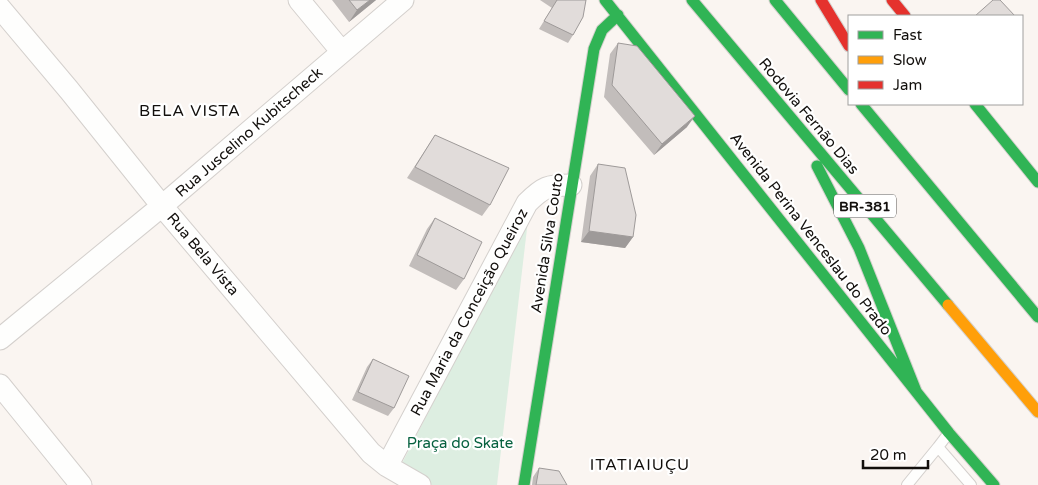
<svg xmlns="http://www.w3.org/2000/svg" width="1038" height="485" viewBox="0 0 1038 485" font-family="'Varela Round',sans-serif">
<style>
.green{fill:#ddeee1}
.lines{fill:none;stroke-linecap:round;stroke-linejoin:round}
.lane-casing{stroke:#d4d0cd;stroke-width:12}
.street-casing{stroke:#d4d0cd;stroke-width:23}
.fast-casing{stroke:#d4d0cd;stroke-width:13}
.slow-casing{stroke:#d4d0cd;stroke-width:13}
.jam-casing{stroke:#d4d0cd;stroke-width:13}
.lane{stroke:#fefefd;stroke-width:10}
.street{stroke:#fefefd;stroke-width:21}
.fast{stroke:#30b455;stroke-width:11}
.slow{stroke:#ff9f0a;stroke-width:11}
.jam{stroke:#e5322d;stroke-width:11}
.wall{fill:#c2bdbb}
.shaded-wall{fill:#9e9a99}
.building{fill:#e1dcda;stroke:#9e9a99}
.labels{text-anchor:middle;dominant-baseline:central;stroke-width:4.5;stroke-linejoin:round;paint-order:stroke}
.shield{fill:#fff;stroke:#595755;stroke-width:1}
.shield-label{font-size:14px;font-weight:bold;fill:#120f0c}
.street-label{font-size:15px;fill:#120f0c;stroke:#fff}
.park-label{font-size:15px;fill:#06613f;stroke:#fff}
.neighbourhood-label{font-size:16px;letter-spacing:1px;fill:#120f0c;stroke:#fff}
</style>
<rect width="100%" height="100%" fill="#faf5f1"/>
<path class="green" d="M528,220L497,485H432L401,465Z"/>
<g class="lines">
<g class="lane-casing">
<path id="lane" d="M948,434L938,447L971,485
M907,485L938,447"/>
</g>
<g class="street-casing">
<path id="street" d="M299,0L342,52
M0,8L69,90L162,206L371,453L387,466L420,485
M0,339L162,206L403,0
M0,385L81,485
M387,466L527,203C543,187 548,185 571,185"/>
</g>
<g class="fast-casing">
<path id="fast" d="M605,0L949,433L994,485
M692,0L948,305
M775,0L849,90
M861,104L1038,317
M975,104L1038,182
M817,166L859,248L916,391
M524,485L594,49L602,30L618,15"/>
</g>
<g class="slow-casing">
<path id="slow" d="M948,305L1038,412"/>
</g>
<g class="jam-casing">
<path id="jam" d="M821,0L849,46
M892,0L905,16"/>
</g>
<use href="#lane" class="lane"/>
<use href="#street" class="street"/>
<use href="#fast" class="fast"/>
<use href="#slow" class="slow"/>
<use href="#jam" class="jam"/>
</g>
<path class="wall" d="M332,0H376L349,22Z
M540,0H586L573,35L568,43L539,29L552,8Z
M618,43L687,127L654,155L604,97L610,54Z
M435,135L490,205L482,216L407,178Z
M598,164L633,237L625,248L581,242L590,176Z
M435,218L464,279L456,290L409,266L427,229Z
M373,359L394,408L388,416L352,400L367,367Z
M539,468L567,485H532L533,477Z"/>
<path class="shaded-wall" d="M370,0H376L349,22L357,10Z
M695,116L687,127L654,155L662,144Z
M589,231L633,237L625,248L581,242Z"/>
<path class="building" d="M349,0H370L357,10Z
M557,0H586L583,17L573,35L544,21Z
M993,0H1000L1015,16H975Z
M618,43L637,46L695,116L662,144L612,85Z
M435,135L509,168L490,205L415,167Z
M598,164L625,168L636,215L633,237L589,231Z
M435,218L482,242L464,279L417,255Z
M373,359L409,376L394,408L358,392Z
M539,468L559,471L567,485H536Z"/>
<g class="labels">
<rect class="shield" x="834" y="194.5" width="62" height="23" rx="4"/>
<g class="shield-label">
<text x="865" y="206">BR-381</text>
</g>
<g class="street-label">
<text transform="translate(809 116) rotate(50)">Rodovia Fernão Dias</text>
<text transform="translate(249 132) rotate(-41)">Rua Juscelino Kubitscheck</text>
<text transform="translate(811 234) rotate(52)">Avenida Perina Venceslau do Prado</text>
<text transform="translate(547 243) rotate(-81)">Avenida Silva Couto</text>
<text transform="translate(203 254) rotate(50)">Rua Bela Vista</text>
<text transform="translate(469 312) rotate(-62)">Rua Maria da Conceição Queiroz</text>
</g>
<g class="park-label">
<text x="460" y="443">Praça do Skate</text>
</g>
<g class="neighbourhood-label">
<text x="190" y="111">BELA VISTA</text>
<text x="640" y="465">ITATIAIUÇU</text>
</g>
</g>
<rect x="848" y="15" width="175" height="90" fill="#ffffff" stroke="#a09f9e"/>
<rect x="858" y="31" width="25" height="8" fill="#30b455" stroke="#a09f9e"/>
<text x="893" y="40" font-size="15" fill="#120f0c">Fast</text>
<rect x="858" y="56" width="25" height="8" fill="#ff9f0a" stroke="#a09f9e"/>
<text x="893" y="65" font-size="15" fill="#120f0c">Slow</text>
<rect x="858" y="81" width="25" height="8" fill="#e5322d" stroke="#a09f9e"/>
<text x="893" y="90" font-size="15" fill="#120f0c">Jam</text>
<path d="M863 460v8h65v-8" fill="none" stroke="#120f0c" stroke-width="2.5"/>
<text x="870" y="460" font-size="15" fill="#120f0c" stroke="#ffffff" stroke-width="4" paint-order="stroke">20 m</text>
</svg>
